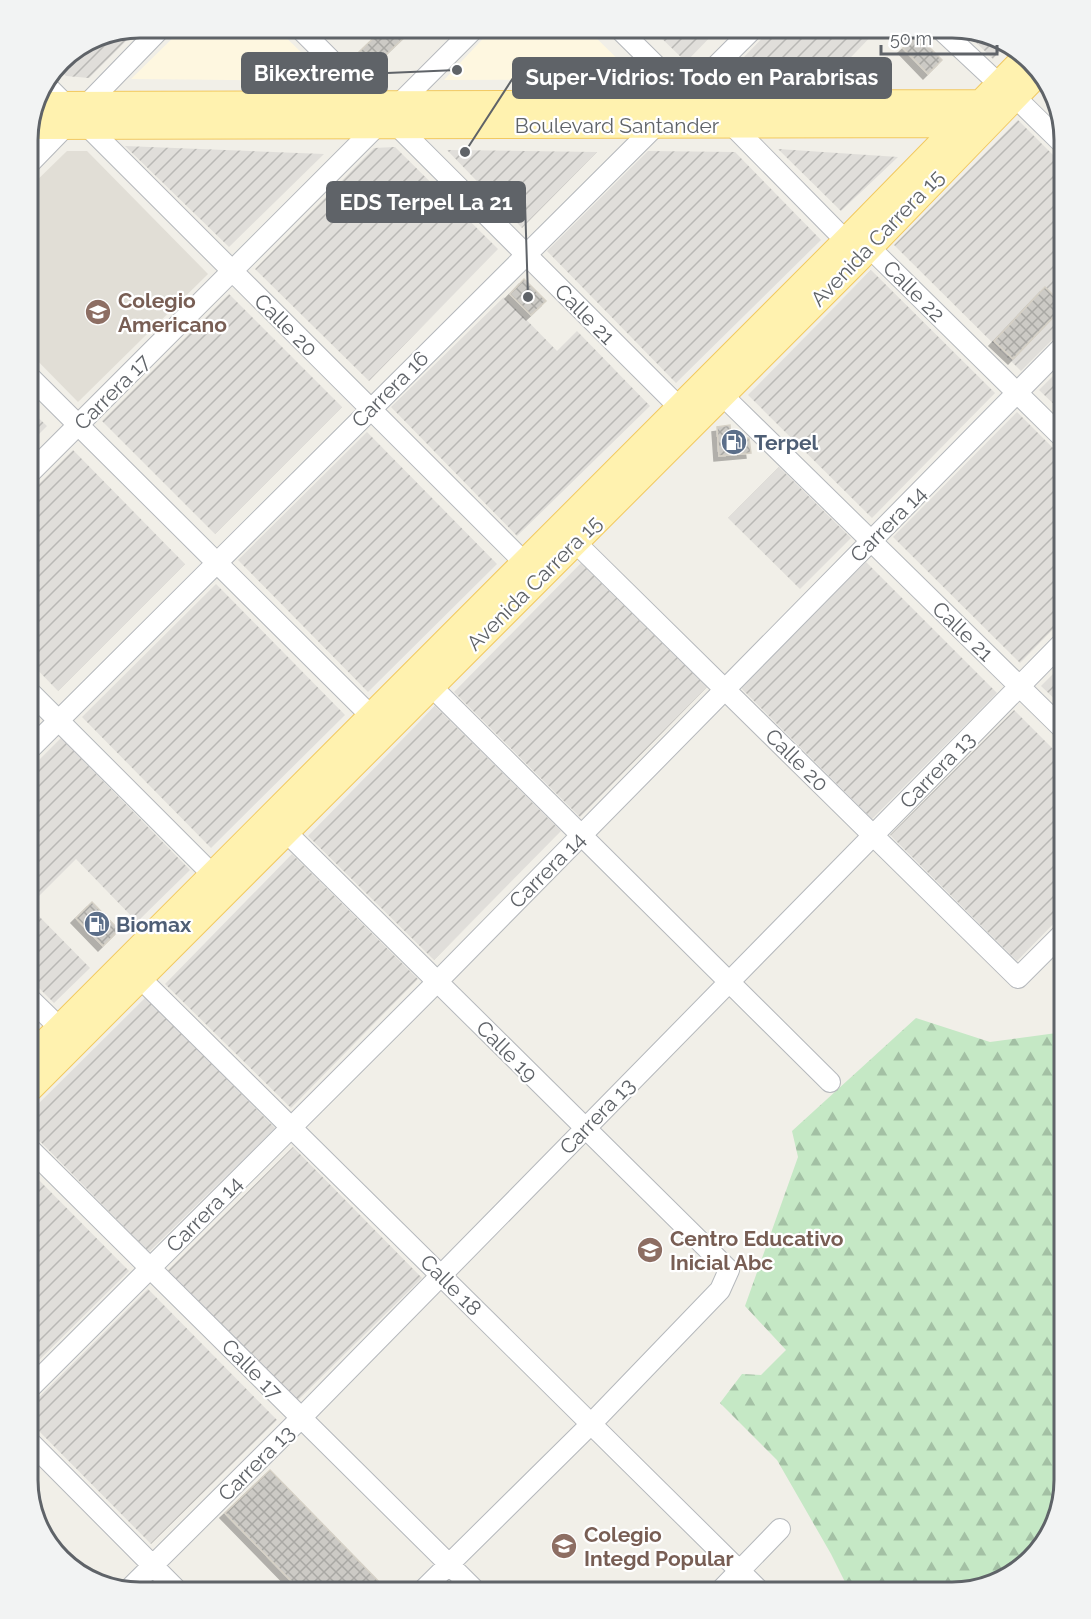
<svg xmlns="http://www.w3.org/2000/svg" width="1091" height="1619" viewBox="0 0 1091 1619" font-family="Raleway,sans-serif">
<style>
.commercial{fill:#fef7e0}
.industrial{fill:url(#industrial-furrows)}
.education{fill:#e1ded6}
.forest{fill:url(#forest-firs)}
.building{fill:url(#building-cross-hatch);stroke:#d6d1c6;stroke-width:1.5;filter:url(#shadow)}
.lines{fill:none;stroke-linecap:round;stroke-linejoin:round}
.minor-casing{stroke:#b5b8bc;stroke-width:22}
.major-casing{stroke:#f2c960;stroke-width:28}
.minor{stroke:#fff;stroke-width:20}
.major{stroke:#fff2af;stroke-width:26}
.labels{text-anchor:middle;dominant-baseline:central;stroke-width:4.5;stroke-linejoin:round;paint-order:stroke}
.street-label{font-size:21px;fill:#5f6368;stroke:#fff}
.education-label{font-size:21px;font-weight:bold;fill:#785e54;stroke:#fff;text-anchor:start}
.service-label{font-size:21px;font-weight:bold;fill:#4e5e75;stroke:#fff;text-anchor:start}
.rim{fill:none;stroke:#5f6368;stroke-width:3}
.leader{fill:none;stroke:#5f6368;stroke-width:2}
.callout-dot{fill:#5f6368;stroke:#fff;stroke-width:2}
.callout{fill:#5f6368;stroke:#5f6368;stroke-width:2}
.callout-label{font-size:22px;text-anchor:middle;font-weight:bold;fill:#fff}
</style>
<defs>
<pattern id="industrial-furrows" width="10" height="10" patternUnits="userSpaceOnUse" patternTransform="scale(1.5)"><rect width="10" height="10" fill="#e0deda"/><path d="M-1 1l2-2M0 10L10 0M9 11l2-2" fill="none" stroke="#b9b8b5"/></pattern>
<pattern id="forest-firs" width="22" height="20" patternUnits="userSpaceOnUse" patternTransform="scale(1.5)"><rect width="22" height="20" fill="#c5e8c5"/><path d="M5 1l3.5 6h-7zM16 11l3.5 6h-7z" fill="#a3c0a4"/></pattern>
<pattern id="building-cross-hatch" width="8" height="8" patternUnits="userSpaceOnUse" patternTransform="scale(1.5)"><rect width="8" height="8" fill="#cccac5"/><path d="M0 0l8 8M0 8l8-8" fill="none" stroke="#a9a8a4"/></pattern>
<filter id="shadow"><feDropShadow dx="-5" dy="5" stdDeviation="0" flood-color="#0004"/></filter>
</defs>
<rect width="100%" height="100%" fill="#f1efe8"/>
<path class="commercial" d="M184,27H275L331,81L131,79Z
M494,27H585L638,79L444,80Z"/>
<path class="industrial" d="M140,27L89,78L66,76L57,67L60,60L97,35Z
M650,27H720L686,62Z
M773,27H880L828,81L718,84Z
M960,27L1007,44L993,59Z
M1018,120L1064,166V328L1021,371L894,245Z
M125,146L324,154L229,247Z
M395,147L498,249L369,381L255,269L374,148Z
M778,149L898,157L841,211Z
M447,150L597,152L522,228Z
M648,151L735,152L821,240L676,383L547,251Z
M871,270L995,393L872,518L748,395Z
M229,294L342,407L215,534L102,421Z
M504,297L557,351L577,331L650,406L517,536L391,407Z
M1064,365V414L1039,390Z
M27,407L47,426L27,446Z
M1017,412L1064,459V618L1020,663L893,537Z
M367,432L497,564L368,692L238,560Z
M73,450L185,564L58,691L27,659V496Z
M779,467L851,538L800,589L728,518Z
M866,562L997,693L872,819L741,688Z
M581,563L707,687L580,817L454,692Z
M216,584L345,715L211,848L82,717Z
M1064,663V708L1041,686Z
M435,706L561,831L434,960L308,836Z
M1014,710L1064,760V913L1017,961L890,835Z
M61,738L190,870L137,922L76,859L29,906L90,968L54,1003L27,976V772Z
M292,854L418,979L291,1108L165,984Z
M146,997L275,1128L149,1252L27,1128V1115Z
M293,1147L422,1278L296,1402L167,1271Z
M27,1168L129,1271L27,1372Z
M148,1289L277,1420L151,1544L27,1419V1409Z"/>
<path class="education" d="M67,151H87L208,274L78,402L27,350V190Z"/>
<path class="forest" d="M916,1018L990,1042L1064,1032V1480L1049,1536L1008,1577L952,1592H850L831,1554L777,1460L720,1403L742,1374L761,1375L786,1350L745,1306L798,1157L792,1131Z"/>
<path class="building" d="M385,27H415L371,69L357,54Z
M917,35L942,60L928,74L903,48Z
M524,279L546,301L531,315L510,294Z
M1045,287L1064,306L1013,359L994,341Z
M730,425L731,440L749,438L751,453L719,456L717,427Z
M92,902L119,930L103,946L76,918Z
M270,1470L389,1592H302L225,1513Z"/>
<g class="lines">
<g class="minor-casing">
<path id="minor" d="M298,27L689,417
M617,27L693,102
M938,27L999,84
M48,87L525,563
M1015,97L1064,145
M726,119L846,241L869,247L1064,439
M27,166L162,27
M27,374L371,716
M713,386L1064,730
M27,476L476,27
M575,542L1018,978L1064,932
M431,686L830,1082
M27,689L213,875
M27,752L755,27
M286,832L729,1270L720,1290L591,1424L421,1592
M140,978L761,1592
M27,996L60,1028
M27,1146L477,1592
M27,1391L437,982L1064,345
M27,1439L179,1592
M128,1590L301,1418L1064,641
M719,1592L780,1529"/>
</g>
<g class="major-casing">
<path id="major" d="M40,105L981,103
M30,126L970,124
M27,1061L846,241L1025,58
M27,1091L858,259L1039,72"/>
</g>
<use href="#minor" class="minor"/>
<use href="#major" class="major"/>
</g>
<defs>
<g id="school-disc" transform="scale(1.35)"><circle r="9.5" fill="#8d6e63" stroke="#fff"/><path d="M0-5L7-2L0 1L-7-2ZM-4 1L0 2.5L4 1V4Q0 6-4 4Z" fill="#fff"/></g>
<g id="fuel-disc" transform="scale(1.35)"><circle r="9.5" fill="#5c6f8a" stroke="#fff"/><path d="M-5.5-6h7V0h2V4h1.3V-2.5L3-4.5l.8-.8L6-3V5H2.5V1h-1V6h-7ZM-4.2-4.7v3.2H.2V-4.7Z" fill="#fff"/></g>
</defs>
<g fill-rule="evenodd">
<use href="#school-disc" x="98" y="312"/>
<use href="#fuel-disc" x="734" y="442"/>
<use href="#fuel-disc" x="97" y="924"/>
<use href="#school-disc" x="650" y="1250"/>
<use href="#school-disc" x="564" y="1546"/>
</g>
<g class="labels">
<g class="street-label">
<text x="617" y="125">Boulevard Santander</text>
<text transform="translate(877 238) rotate(-46)">Avenida Carrera 15</text>
<text transform="translate(914 291) rotate(45)">Calle 22</text>
<text transform="translate(585 314) rotate(45)">Calle 21</text>
<text transform="translate(286 325) rotate(45)">Calle 20</text>
<text transform="translate(390 389) rotate(-45)">Carrera 16</text>
<text transform="translate(112 392) rotate(-45)">Carrera 17</text>
<text transform="translate(888 524) rotate(-45)">Carrera 14</text>
<text transform="translate(534 583) rotate(-45)">Avenida Carrera 15</text>
<text transform="translate(963 631) rotate(44)">Calle 21</text>
<text transform="translate(797 760) rotate(45)">Calle 20</text>
<text transform="translate(937 770) rotate(-46)">Carrera 13</text>
<text transform="translate(547 870) rotate(-45)">Carrera 14</text>
<text transform="translate(507 1051) rotate(45)">Calle 19</text>
<text transform="translate(597 1116) rotate(-46)">Carrera 13</text>
<text transform="translate(204 1214) rotate(-45)">Carrera 14</text>
<text transform="translate(451 1285) rotate(45)">Calle 18</text>
<text transform="translate(252 1369) rotate(45)">Calle 17</text>
<text transform="translate(256 1463) rotate(-45)">Carrera 13</text>
</g>
<g class="education-label">
<text x="118" y="300">Colegio<tspan x="118" dy="24">Americano</tspan></text>
<text x="670" y="1238">Centro Educativo<tspan x="670" dy="24">Inicial Abc</tspan></text>
<text x="584" y="1534">Colegio<tspan x="584" dy="24">Integd Popular</tspan></text>
</g>
<g class="service-label">
<text x="754" y="442">Terpel</text>
<text x="116" y="924">Biomax</text>
</g>
</g>
<path d="M0 0H1091V1619H0ZM140 38H952A102 102 0 0 1 1054 140V1480A102 102 0 0 1 952 1582H140A102 102 0 0 1 38 1480V140A102 102 0 0 1 140 38Z" fill="#f2f3f3" fill-rule="evenodd"/>
<path class="rim" d="M140 38H952A102 102 0 0 1 1054 140V1480A102 102 0 0 1 952 1582H140A102 102 0 0 1 38 1480V140A102 102 0 0 1 140 38Z"/>
<path class="leader" d="M457 70L387 73M465 152L513 78M528 297L525 202"/>
<g class="callout-dot">
<circle cx="457" cy="70" r="6"/>
<circle cx="465" cy="152" r="6"/>
<circle cx="528" cy="297" r="6"/>
</g>
<g class="callout">
<rect x="242" y="53" width="145" height="40" rx="6"/>
<rect x="513" y="58" width="378" height="40" rx="6"/>
<rect x="327" y="182" width="198" height="40" rx="6"/>
</g>
<g class="callout-label">
<text x="314" y="81">Bikextreme</text>
<text x="702" y="85">Super-Vidrios: Todo en Parabrisas</text>
<text x="426" y="210">EDS Terpel La 21</text>
</g>
<path d="M881 45v9h116v-9" fill="none" stroke="#5f6368" stroke-width="3"/>
<text x="890" y="45" font-size="18" fill="#5f6368" stroke="#ffffff" stroke-width="4.5" paint-order="stroke">50 m</text>
</svg>
